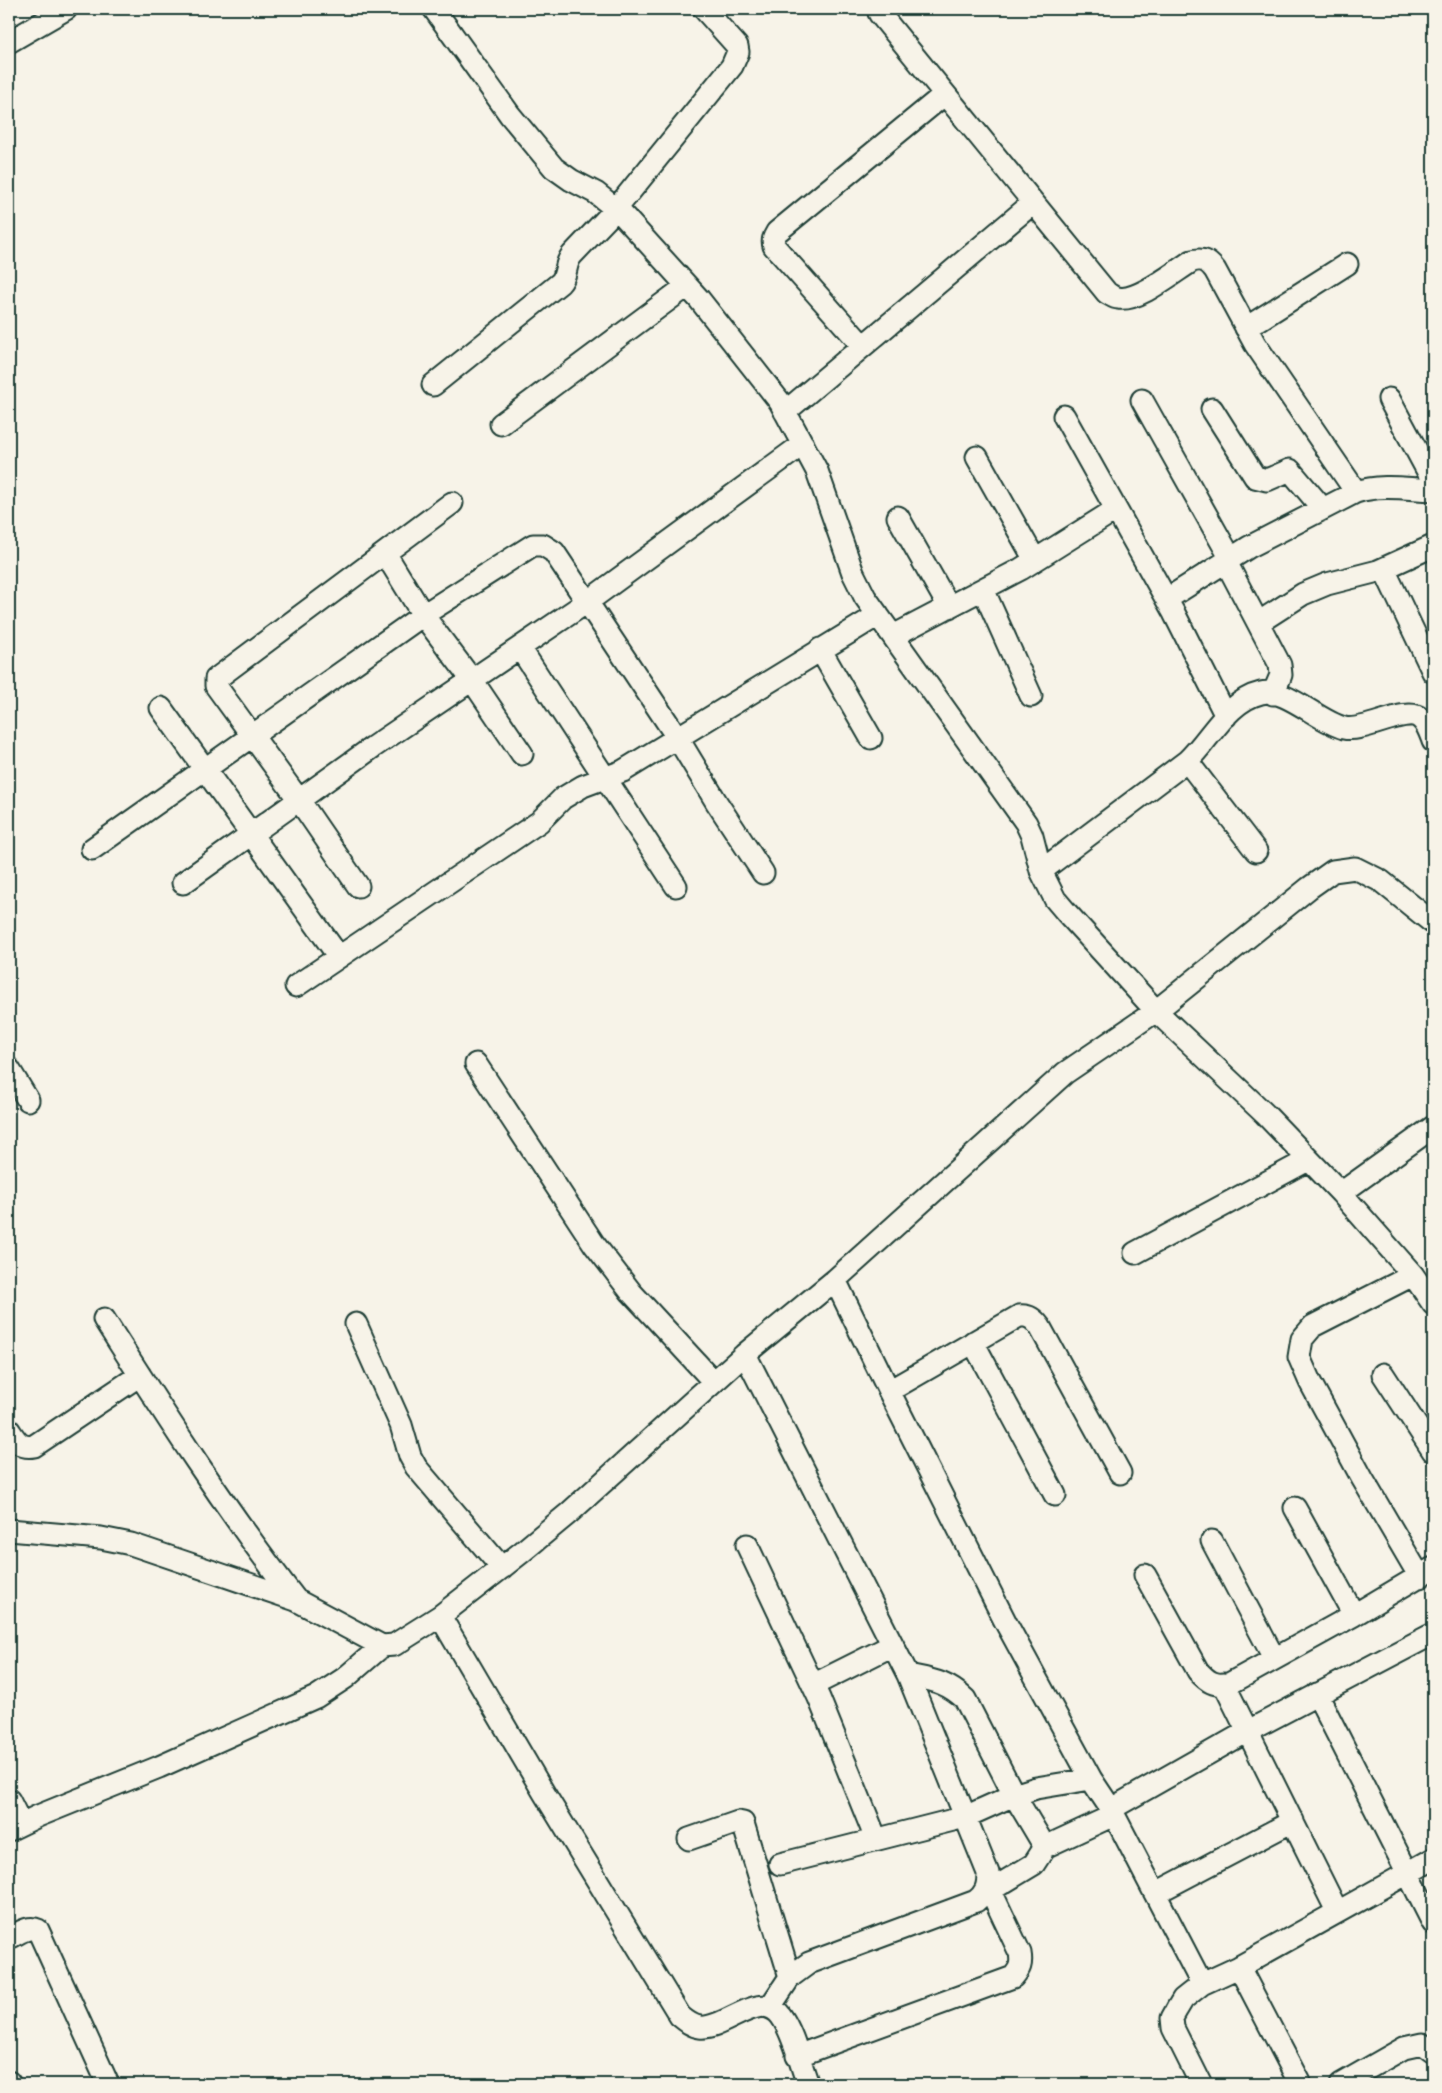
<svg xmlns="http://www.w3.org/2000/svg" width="1442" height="2093" viewBox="0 0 1442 2093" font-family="Dekko,sans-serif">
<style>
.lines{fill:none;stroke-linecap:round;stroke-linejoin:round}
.minor-casing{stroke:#1f3d34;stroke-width:25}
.minor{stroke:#f7f3e8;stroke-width:21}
</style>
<rect width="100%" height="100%" fill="#f7f3e8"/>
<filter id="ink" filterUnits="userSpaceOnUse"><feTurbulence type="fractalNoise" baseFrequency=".02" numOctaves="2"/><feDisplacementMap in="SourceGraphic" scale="10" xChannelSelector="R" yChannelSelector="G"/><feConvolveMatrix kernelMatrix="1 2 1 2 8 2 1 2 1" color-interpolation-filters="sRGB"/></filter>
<g filter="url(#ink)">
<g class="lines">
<g class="minor-casing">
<path id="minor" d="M434,9L510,115L554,168L571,180L596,193L621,213L699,299L780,402L817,471L853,573L865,597L1026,823L1032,836L1041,871L1055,899L1066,912L1156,1011L1265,1114L1341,1193L1413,1275L1433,1304
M879,13L1107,293C1111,295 1114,298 1118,298C1138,302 1174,272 1192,261C1203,258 1208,261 1215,270L1255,344L1356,492
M9,42L66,9
M1246,328L1347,264
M863,346L774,246C772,240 774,237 777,232L945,94
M433,385L560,283C568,275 564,264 572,255L616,209L732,66L738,52L737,46L704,9
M1389,399L1433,481
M1142,400L1231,559
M1212,409L1255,477L1267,480L1290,470L1323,509
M785,412L1033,203
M1064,416L1174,613L1226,716
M501,424L687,286
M977,457L1035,560
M898,517L949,607
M385,553L423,615L472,680L522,754
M1226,562L1280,665L1281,675L1273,694
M1384,569L1433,672
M983,589L1031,696
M1167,599L1249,547L1356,492C1382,484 1407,489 1433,490
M1258,623L1303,594L1327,584L1378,571L1433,546
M893,636L1021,569L1115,510
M520,648L676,886
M820,649L871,738
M161,708L339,957
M1187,761L1256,851
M92,849L423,615L533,545H543L554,552L677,737L717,803L763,873
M1041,871L1187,761C1210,740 1227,701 1261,693C1285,687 1319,722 1344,728C1364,733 1407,706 1420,718C1427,723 1430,733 1433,741
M183,883L373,747L587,602L803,444
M358,886L299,800L216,686V679L452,503
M296,986L539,822L563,798L583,786L623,771L878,615
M476,1064L594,1244L631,1292L714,1382
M9,1069L28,1100
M1341,1193L1433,1127
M1135,1253L1308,1160
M1413,1275L1313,1326L1302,1339L1299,1357L1310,1382L1362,1478L1420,1577
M835,1280L889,1391L1006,1623L1091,1779L1111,1809L1202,1984
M104,1319C165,1415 226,1510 296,1600
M356,1324L401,1425L410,1456L416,1467L502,1568
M973,1342L1055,1495
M745,1354L908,1675L988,1873C988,1886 986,1893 976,1901L809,1963L790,1977L770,2007
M1383,1374L1433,1451
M889,1391L1019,1316C1029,1315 1034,1319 1040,1327L1120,1473
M9,1430C16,1440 20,1449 34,1446L140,1375
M1295,1508L1354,1615
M9,1530L101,1538L131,1544L296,1600L382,1646L394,1645L440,1616L522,1552L569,1513L745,1354L835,1280L1065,1073L1156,1011L1309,888L1333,871L1355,868L1381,881L1433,923
M1212,1541L1274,1658
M747,1545L819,1698L876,1839
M1145,1575L1198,1671C1208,1682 1214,1686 1229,1684L1354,1615L1433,1568
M440,1616L544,1793L680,2016C686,2021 692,2026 700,2027C726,2030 760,1988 781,2016C794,2034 800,2064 808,2084
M908,1675C931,1680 946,1681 965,1699L1014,1795L1045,1847
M1224,1684L1337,1911
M813,1685L893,1645
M1317,1694L1433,1923
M9,1800L21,1824
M1111,1809L1248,1731L1429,1636
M9,1830L38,1816L159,1767L316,1697L345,1678L382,1646
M689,1839L738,1822L743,1823L790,1977
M780,1864L965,1817L1014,1795L1036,1788L1091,1779
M991,1890L1034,1864L1045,1847L1114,1815
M1156,1893L1293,1821
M9,1938C18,1934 28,1925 38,1930L108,2084
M1239,1967L1300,2084
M797,2056L1013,1977C1020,1969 1022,1964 1020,1953L988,1885
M9,2082L10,2084
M1201,2084L1173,2028L1172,2018L1177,2009L1183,1999L1202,1984L1239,1967L1433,1859
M1341,2084L1404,2048L1422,2044L1433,2052"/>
</g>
<use href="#minor" class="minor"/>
</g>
</g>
<rect width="1442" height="2093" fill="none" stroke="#f7f3e8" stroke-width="30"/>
<rect x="15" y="15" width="1412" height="2063" fill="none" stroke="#1f3d34" stroke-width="2" filter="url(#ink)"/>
</svg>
